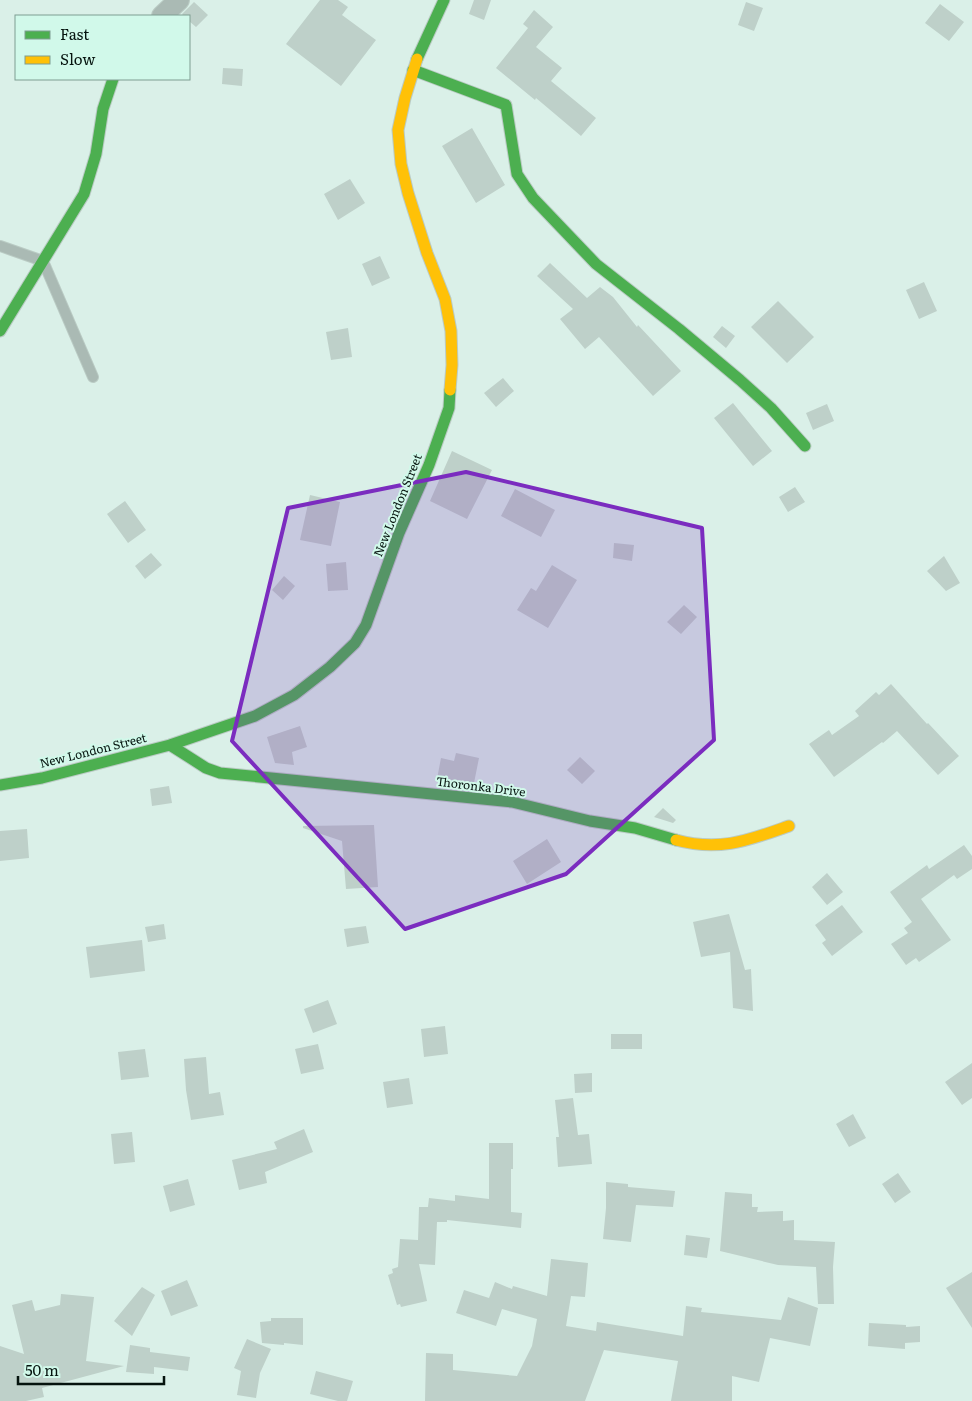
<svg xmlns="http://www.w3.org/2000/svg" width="972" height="1401" viewBox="0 0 972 1401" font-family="Literata,serif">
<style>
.building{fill:#bed0c9}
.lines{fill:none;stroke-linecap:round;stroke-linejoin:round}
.lane-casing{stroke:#bacbc4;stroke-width:12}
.street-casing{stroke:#bacbc4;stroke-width:22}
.fast-casing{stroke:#bacbc4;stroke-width:13}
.slow-casing{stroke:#bacbc4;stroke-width:13}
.lane{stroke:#aabab4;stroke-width:10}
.street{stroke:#aabab4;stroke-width:20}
.fast{stroke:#4caf50;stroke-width:11}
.slow{stroke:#ffc107;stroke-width:11}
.marked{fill:#7b2cbf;fill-opacity:0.2;stroke:#7b2cbf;stroke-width:4;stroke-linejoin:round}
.labels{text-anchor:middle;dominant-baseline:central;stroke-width:4;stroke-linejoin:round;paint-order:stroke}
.street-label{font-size:12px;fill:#05130e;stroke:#d1f9ea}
</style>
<rect width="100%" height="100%" fill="#daf0e8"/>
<path class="building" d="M320,0H338L348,7L342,15L376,40L341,86L286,44Z
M474,0H491L484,20L469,14Z
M194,2L208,15L196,27L189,21V16H184L182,14Z
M746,2L763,8L754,31L738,25Z
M940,4L964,22L949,41L925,23Z
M534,10L553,27L536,47L562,68L551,81L596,118L581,136L536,98L535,100L496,68L528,28L523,24Z
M223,68L243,69L242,86L222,84Z
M472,128L505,185L476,203L442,146Z
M350,179L365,203L338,220L324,194Z
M380,256L390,278L372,286L362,264Z
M550,263L587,298L600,287L613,297L637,327L638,325L681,371L653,396L599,337L585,349L560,319L573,309L537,276Z
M924,282L937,311L919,319L906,290Z
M778,301L814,337L787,363L751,327Z
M722,326L735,336L726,348L713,337Z
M348,328L352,357L331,360L326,332Z
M503,378L514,391L496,407L484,393Z
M733,403L772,451L753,466L714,418Z
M827,404L834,421L813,430L806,413Z
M452,451L492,470L467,519L430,501Z
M795,487L805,502L788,512L779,497Z
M515,489L555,510L541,537L501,516Z
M310,495L340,502L331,546L300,540Z
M125,501L146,530L128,543L107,514Z
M614,543L634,545L632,561L613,558Z
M151,553L162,565L145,579L135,566Z
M944,556L960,583L946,591L927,571Z
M346,562L348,590L328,591L326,564Z
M552,565L577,580L548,628L517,610L531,588L536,591Z
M284,576L295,586L283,600L272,590Z
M684,605L697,617L681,634L667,622Z
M891,684L927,724L928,723L959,756L938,775L897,731L883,743L882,742L834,777L809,744L829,730L832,735L859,716L855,711L876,692L879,695Z
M300,726L307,747L292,752L294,765L275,763L267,737Z
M456,753L479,758L474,783L437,779L441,758L454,761Z
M580,757L595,771L582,784L567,770Z
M169,786L172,803L152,806L150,789Z
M663,808L676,820L673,823L654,817Z
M374,825L378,887L346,889L342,841L303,828V826Z
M27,829L29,858L0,861V831Z
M547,839L561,862L527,884L513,861Z
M964,845L972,856V869L957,879L954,875L921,899L951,940L919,962L916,958L906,965L891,944L908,933L904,928L912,922L890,892L927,865L929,869Z
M827,873L843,892L827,905L812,887Z
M842,905L863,932L832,956L822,943L826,940L815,925Z
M729,914L745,970L751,969L753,1011L733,1008L730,952L701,957L693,922Z
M164,924L166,939L148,942L145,927Z
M366,926L369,943L347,947L344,929Z
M142,940L145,971L90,978L86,947Z
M328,1000L337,1024L313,1033L304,1009Z
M445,1026L448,1054L424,1057L421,1029Z
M611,1034H642V1049H611Z
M318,1044L324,1069L301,1074L295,1049Z
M145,1049L149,1077L121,1080L118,1052Z
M206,1057L209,1094L220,1092L224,1115L191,1120L186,1090L184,1059Z
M972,1063V1098L962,1105L945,1082Z
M592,1073V1092L575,1093L574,1074Z
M409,1078L413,1104L387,1108L383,1082Z
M573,1098L578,1135L589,1134L592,1164L558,1167L556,1137H559L555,1100Z
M853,1114L866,1138L849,1147L836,1124Z
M304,1129L313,1152L265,1172L267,1183L239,1190L232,1160L277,1149L274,1142Z
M132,1132L135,1162L114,1164L111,1134Z
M489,1143H513V1169H511V1212L522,1213L521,1228L447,1220V1222H437L435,1265L419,1264L427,1301L401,1307L400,1304L397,1305L388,1275L393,1273L392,1269L398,1267L400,1239L418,1240L419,1207H428L429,1198L455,1201V1195L489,1199Z
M898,1173L911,1192L895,1203L882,1184Z
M188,1179L195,1205L170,1212L163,1186Z
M606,1182L628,1184V1187L675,1191L673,1207L636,1205L631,1242L603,1239L606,1208Z
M725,1192L752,1194V1207H758L757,1212L783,1211V1221L794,1220V1240L835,1242L833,1267L834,1304H818L816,1267L778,1265L720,1251Z
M686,1235L710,1238L707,1258L684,1255Z
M551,1259L588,1263L585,1297L571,1296L566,1326L596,1331L597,1322L683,1336L686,1306L702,1308L701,1312L781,1320L788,1297L818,1308L810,1346L770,1338L759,1382L732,1376V1401H671L678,1361L604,1350L585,1401H425L426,1353L453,1354V1370L517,1376L532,1346L537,1319L502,1309L496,1326L456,1313L464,1290L489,1298L495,1282L512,1289L513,1286L547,1296Z
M972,1272V1328L946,1288Z
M187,1280L198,1306L171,1316L161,1291Z
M142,1287L155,1295L132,1336L114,1321Z
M61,1294L94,1297L86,1361L124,1366L42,1388L44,1397L26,1401H0V1346L24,1354L12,1305L32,1300L35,1311L60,1305Z
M271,1318H303V1345L284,1343V1345L262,1343L260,1322L271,1321Z
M869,1323L906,1325V1327L920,1326V1342L905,1343V1349L868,1346Z
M247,1339L271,1349L260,1373L256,1398L237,1395L241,1371L234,1368Z
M130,1345L150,1348V1352L190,1357L188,1371L154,1367V1374L126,1372Z
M316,1371L353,1381L347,1401H338L310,1394Z"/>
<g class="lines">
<g class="lane-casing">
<path id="lane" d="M0,246L43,261L93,377"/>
</g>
<g class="street-casing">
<path id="street" d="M162,16L179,0"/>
</g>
<g class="fast-casing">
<path id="fast" d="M417,59L444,0
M413,70L506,105L517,174L533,198L596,264L679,329L740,380L771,408L805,446
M0,331L84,194L96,154L103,109L113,79
M170,745L206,768L220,773L512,802L590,821L635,828L676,840
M0,785L42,778L170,745L255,716L294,695L330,667L355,643L366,625L399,533L429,465L449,408L450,390"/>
</g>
<g class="slow-casing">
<path id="slow" d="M417,59L405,98L398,130L401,164L408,193L427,253L445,299L451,331L452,365L450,390
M676,840C720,852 749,840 789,826"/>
</g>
<use href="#lane" class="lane"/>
<use href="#street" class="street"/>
<use href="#fast" class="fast"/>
<use href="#slow" class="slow"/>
</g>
<path class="marked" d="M466,472L702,528L714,740L566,874L405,929L232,741L288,508Z"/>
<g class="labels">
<g class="street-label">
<text transform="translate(397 505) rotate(-68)">New London Street</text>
<text transform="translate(93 750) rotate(-14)">New London Street</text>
<text transform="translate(481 786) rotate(7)">Thoronka Drive</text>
</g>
</g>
<rect x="15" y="15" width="175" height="65" fill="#d1f9ea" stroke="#7f9d92"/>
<rect x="25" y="31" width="25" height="8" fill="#4caf50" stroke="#7f9d92"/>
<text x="60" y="40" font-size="15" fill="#05130e">Fast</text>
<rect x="25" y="56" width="25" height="8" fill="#ffc107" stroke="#7f9d92"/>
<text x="60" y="65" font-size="15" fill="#05130e">Slow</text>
<path d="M18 1376v8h146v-8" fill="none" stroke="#05130e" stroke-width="2.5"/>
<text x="25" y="1376" font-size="15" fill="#05130e" stroke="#d1f9ea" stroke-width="4" paint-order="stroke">50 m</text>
</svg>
